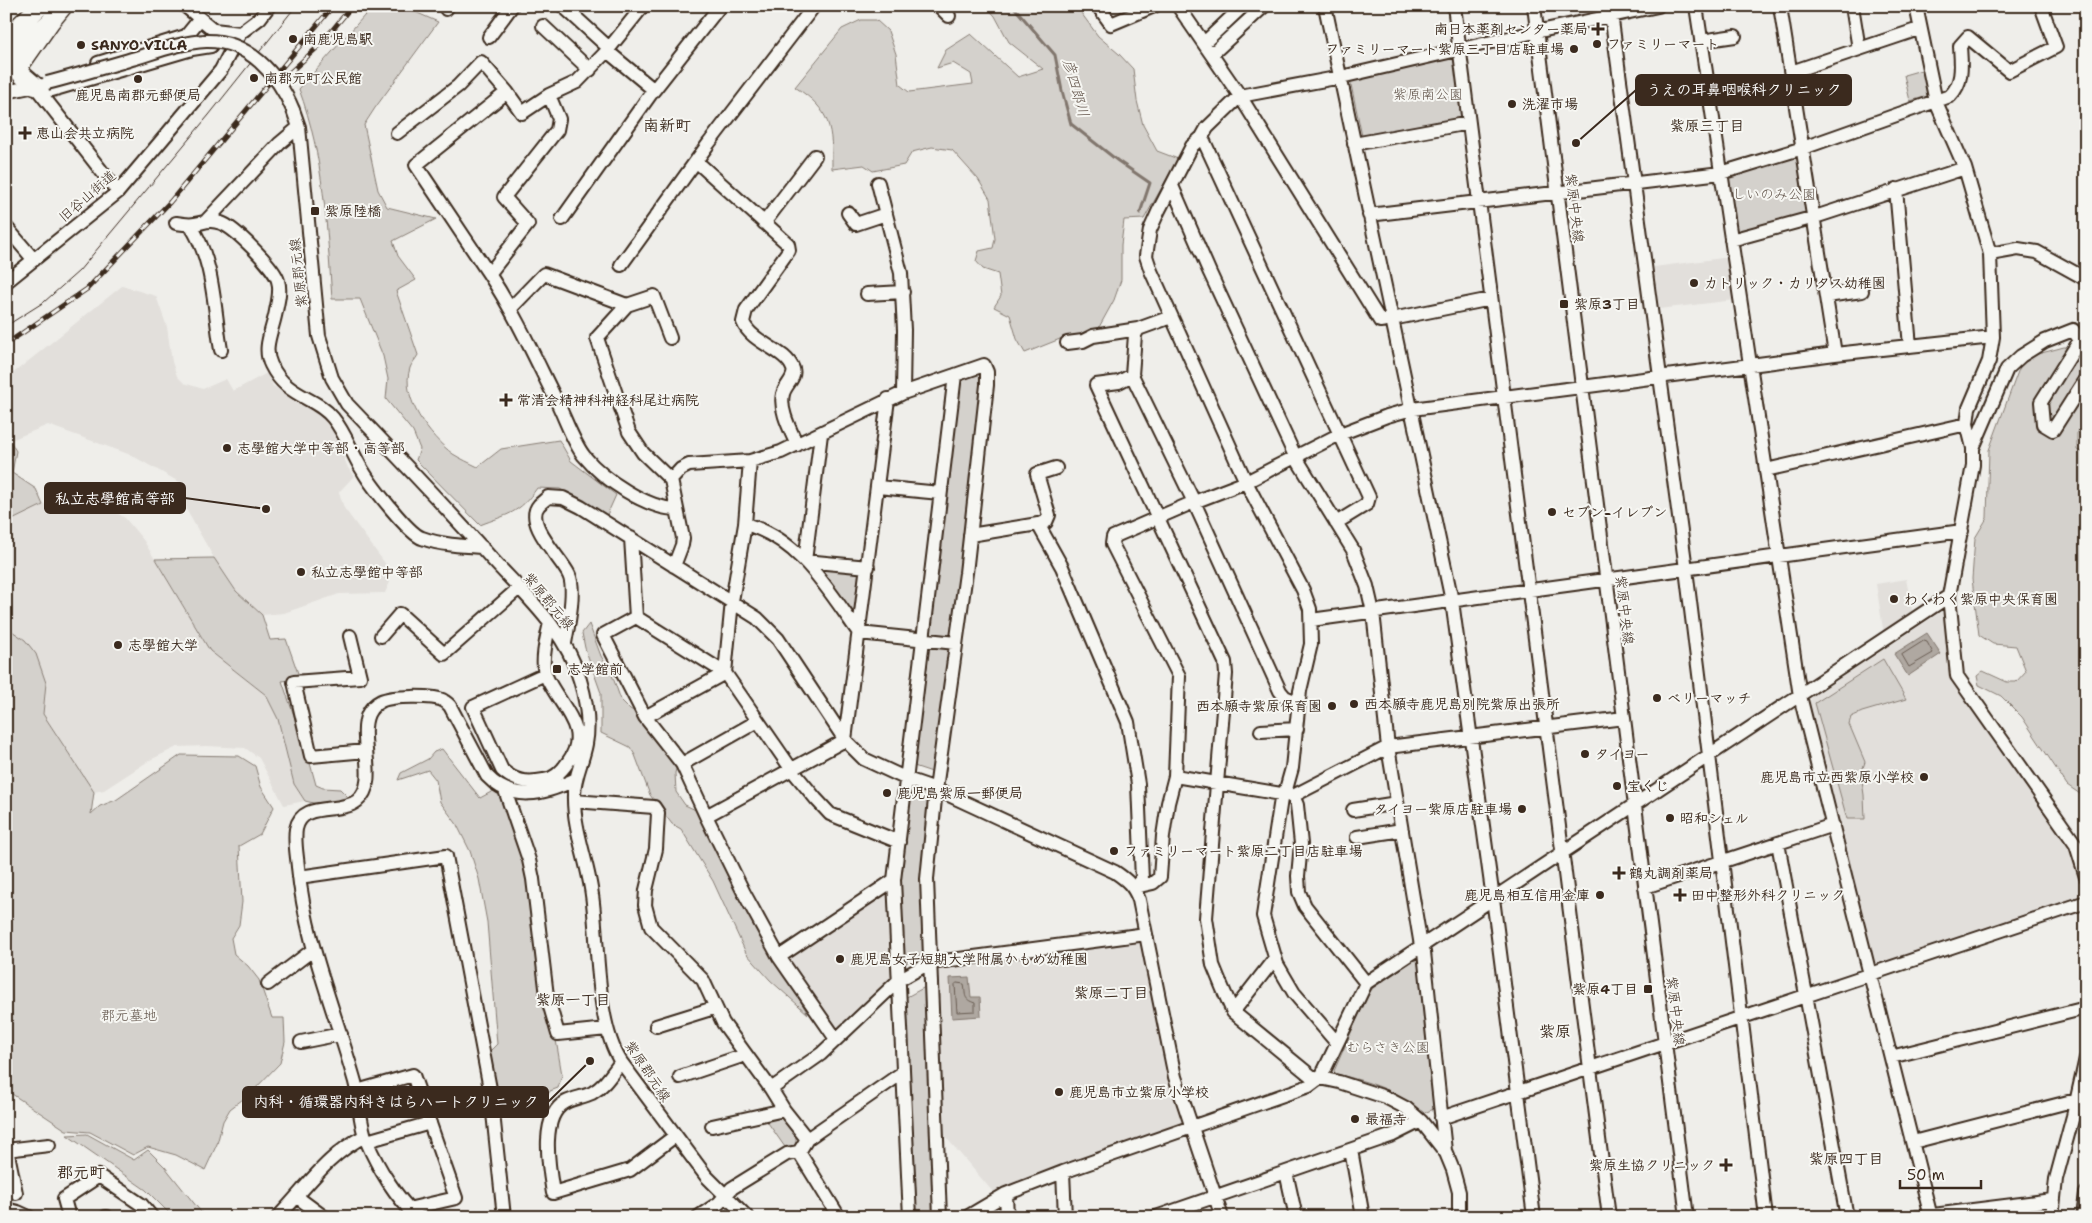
<svg xmlns="http://www.w3.org/2000/svg" width="2092" height="1223" viewBox="0 0 2092 1223" font-family="'Shantell Sans','Klee One',sans-serif">
<style>
.built{fill:#e2dfdb}
.green{fill:#d4d1cc;stroke:#887e75}
.water{fill:#afa8a1;stroke:#81766d}
.lines{fill:none;stroke-linecap:round;stroke-linejoin:round}
.shore{stroke:#695c52;stroke-width:1}
.stream{stroke:#81766d;stroke-width:3}
.minor-casing{stroke:#3b2a1e;stroke-width:16}
.highway-casing{stroke:#3b2a1e;stroke-width:21}
.minor{stroke:#f6f6f2;stroke-width:12}
.highway{stroke:#f6f6f2;stroke-width:18}
.tram{stroke:#3b2a1e;stroke-width:1}
.rail-casing{stroke:#3b2a1e;stroke-width:5}
.rail{stroke:#f6f6f2;stroke-width:3;stroke-dasharray:9;stroke-linecap:butt}
.minor-bridge-casing{stroke:#3b2a1e;stroke-width:16;stroke-linecap:butt}
.minor-bridge{stroke:#f6f6f2;stroke-width:12}
.poi-dot{fill:#3b2a1e;stroke:#f6f6f2;stroke-width:2}
.labels{text-anchor:middle;dominant-baseline:central;stroke-width:4;stroke-linejoin:round;paint-order:stroke}
.poi-label{font-size:14px;font-weight:bold;fill:#3b2a1e;stroke:#f6f6f2;text-anchor:start}
.park-label{font-size:14px;fill:#61544a;stroke:#f6f6f2}
.street-label{font-size:14px;fill:#3b2a1e;stroke:#f6f6f2}
.water-label{font-size:15px;font-style:italic;fill:#64564c;stroke:#f6f6f2}
.neighbourhood-label{font-size:15px;font-weight:bold;fill:#3b2a1e;stroke:#f6f6f2}
.quarter-label{font-size:16px;font-weight:bold;fill:#3b2a1e;stroke:#f6f6f2}
.leader{fill:none;stroke:#3b2a1e;stroke-width:2}
.callout-dot{fill:#3b2a1e;stroke:#f6f6f2;stroke-width:2}
.callout{fill:#3b2a1e;stroke:#3b2a1e;stroke-width:2}
.callout-label{font-size:15px;text-anchor:middle;font-weight:bold;fill:#fff}
</style>
<rect width="100%" height="100%" fill="#efeeea"/>
<filter id="ink" filterUnits="userSpaceOnUse"><feTurbulence type="fractalNoise" baseFrequency=".02" numOctaves="2"/><feDisplacementMap in="SourceGraphic" scale="10" xChannelSelector="R" yChannelSelector="G"/><feConvolveMatrix kernelMatrix="1 2 1 2 8 2 1 2 1" color-interpolation-filters="sRGB"/></filter>
<g filter="url(#ink)">
<path class="built" d="M1730,257L1735,300L1659,309L1654,267Z
M122,286L156,296L167,327L172,362L177,376L184,383L203,389L226,379L233,391L267,373L273,386L320,416L332,429L348,468L354,476L339,492L344,508L387,566L390,582L385,593L339,594L284,613L262,615L236,591L214,558L187,511L181,483L131,455L48,425L6,442V379Z
M85,493L125,518L144,541L210,651L266,695L278,719L294,784L305,801L284,805L259,758L245,748L207,746L177,747L150,760L104,790L94,792L43,714L46,683L6,627V523L43,505Z
M1906,579L1913,614L1884,635L1876,584Z
M1941,612L1945,614L1952,677L2073,849L2082,873L2083,895L2078,900L1879,965L1874,964L1809,704L1812,697Z
M885,890L889,891L894,974L891,983L839,1031L835,1030L786,962L788,956Z
M1136,939L1142,945L1167,1063L1185,1121L993,1192L944,1135L937,971L942,964Z"/>
<path class="green" d="M373,6H407L413,11L438,22L375,108L364,125L378,190L387,207L436,219L393,241L398,256L416,280L396,291L418,355C416,359 411,364 410,368C400,398 430,437 453,454C461,459 470,463 478,467L501,449L559,440L571,461L616,495L607,515L560,489L537,488C519,514 508,514 480,525L416,460L420,449L413,432L386,399L388,379L383,356L360,299H332C327,228 324,156 299,89Z
M986,6H1076L1098,36L1119,54L1133,69L1137,101L1143,125L1157,151L1178,159L1144,219L1124,220L1121,245V280L1114,300L1098,329L1089,336L1065,337L1025,353L1017,339L1010,315L994,307L1001,296L998,274L983,269L976,261L979,251L993,248L995,239L990,199L978,179L952,150L932,147L912,152L904,165L873,171L864,165L832,169C832,128 832,111 795,87L842,29L861,20H876L888,31L896,54L900,85L909,92L973,84L971,74L953,63L937,68L946,50L971,34L1018,77L1043,69L1009,42L995,16Z
M1449,55L1456,59L1465,115L1462,120L1362,136L1350,80Z
M1925,69L1932,95L1910,101L1904,75Z
M1797,155L1812,216L1740,235L1735,232L1727,180L1729,176Z
M2064,347L2086,348V419L2077,433V450L2086,454L2084,617H2086V805L2083,796L2067,785L2022,717L2001,696L1979,685L1977,676L1983,671L2007,682H2016L2026,671L2016,646L1993,644L1979,635L1972,579L1975,538L1987,518L1989,450L2020,366L2034,355Z
M975,373L982,376L968,524L935,773L914,766L960,378Z
M10,441L16,451L12,473L36,489L43,505L6,523V442Z
M214,558L236,591L262,615L270,640L286,639L300,679L282,681L308,756L316,785L323,788L340,789L348,797L322,805L305,801L294,784L278,719L266,695L210,651L155,559Z
M820,566L863,573L856,615L819,570Z
M589,624L601,656L612,675L621,700L630,709L643,716L678,761L675,773L676,792L685,805L700,812L728,877L808,1014L770,980L746,953L713,881L681,829L672,824L650,795L635,755L630,747L601,733V693L585,648L582,633Z
M6,627L25,640L36,654L46,683L43,714L94,792L91,814L100,806L116,800L181,755L239,756L255,766L261,787L274,807L260,834L239,846L242,902L239,925L231,938L234,954L248,966L259,980L272,1018H284L285,1042L280,1063L251,1093L230,1109L223,1121L217,1144L205,1170L176,1155L148,1147L133,1155L90,1132L66,1130L6,1090Z
M1883,659L1906,699L1862,712L1851,717L1849,724L1865,762L1861,774L1864,795L1865,819H1847L1815,703Z
M442,749L480,798L493,791L502,794L525,859L562,1075L558,1088L550,1091L541,1107H500L490,1051L497,1044L487,922L479,879L470,851L456,823L440,802L436,780L428,770L398,780L401,773L428,759L434,752Z
M915,787L931,795L925,952L901,966L898,887L909,791Z
M1414,960L1418,962L1434,1109L1424,1113C1393,1089 1374,1083 1336,1074L1334,1071L1368,994L1373,988Z
M925,987L935,1217H914L903,999Z
M784,1116L796,1135V1144L787,1150L766,1120Z
M87,1134L134,1160L148,1150L165,1167L205,1217H173L146,1190L67,1135Z"/>
<path class="water" d="M1927,633L1941,654L1908,676L1894,654Z
M969,977L971,997H980L981,1016L952,1018L950,978Z"/>
<g class="lines">
<path class="shore" d="M1924,641L1927,642L1933,653L1909,667L1902,655Z
M957,983L964,984C966,996 963,999 975,1003V1011L957,1012L955,985Z"/>
<path class="stream" d="M1013,6L1055,55L1062,91L1071,124L1118,161L1150,183L1140,213"/>
<g class="minor-casing">
<path id="minor" d="M185,6L214,30L240,33
M563,6L609,48
M643,6L607,51L577,82L549,95L559,119L557,130L504,197L528,224L489,274C516,315 535,358 557,402C565,418 573,442 584,456C603,479 647,509 677,509
M939,6L949,16
M1098,6L1111,24L1154,6
M1178,6L1240,96L1380,321L1392,319L1452,601L1494,906L1534,1217
M1325,6L1392,319L1491,299
M1454,6L1609,1217
M1534,6L1687,1217
M1610,6L1686,569L1766,1217
M1696,6L1800,696L1931,1217
M1780,6L1835,354
M1852,6L1859,49
M1916,6L1936,102L1965,168L1990,254L1993,337L1989,361L1969,408L1967,424L1973,448V465L1949,596L1957,676L2076,845L2086,877
M446,9L448,6
M543,26L590,70
M489,37L512,6
M1701,41L1735,36
M1204,43L1243,6
M607,51L654,90
M1212,54L1264,6
M98,63L186,36L199,20
M1791,72L1919,29
M35,86L52,90L192,49L211,46L214,30
M35,86L118,192
M6,92L40,85
M507,92L522,113L549,95
M293,110L299,127L319,336L332,378L347,404C396,455 445,506 492,559C526,596 566,631 580,680C586,700 590,723 586,744C583,761 574,777 574,795C573,829 588,862 592,895C599,943 595,1022 621,1062L706,1176L747,1217
M397,133L458,86L481,62L507,92L416,165L489,274
M1202,137L1369,497L1367,504L1336,523
M1354,144L1469,123
M696,161L788,244L789,250L746,310L743,322C752,344 786,349 793,369C796,378 785,385 783,394C779,410 791,431 797,445
M878,183L901,273L904,330L903,393
M1172,186L1210,273L1295,456L1353,550L1367,586L1373,612L1388,747L1421,946L1424,952L1445,1151
M1896,189L1910,346
M848,213L856,224L886,214
M1369,215L1721,173L1803,148L1950,96C1964,82 1961,64 1960,46L1968,37L2009,71L2056,47L2041,6
M562,219L650,95L720,6
M207,220L280,143L299,127
M176,223C182,224 189,225 195,224C206,222 209,219 221,223C234,227 275,268 278,281C281,290 278,301 276,311C273,330 262,347 271,365C287,398 315,396 333,418C346,434 352,454 363,471C371,485 409,534 422,538C441,545 463,546 482,547
M764,223L815,156
M190,225C214,259 214,310 221,350
M6,227L34,260
M1731,240L1815,217L1965,168
M1990,254L2018,249L2037,252L2086,279
M621,265L709,143L814,6
M6,282L118,192L221,70L240,33L260,18L269,6
M867,294L903,292
M1827,296L1862,291
M627,305L654,296L670,338
M511,308L544,274L627,305L597,338L629,432L643,453L671,480
M1171,317L1138,329L1135,335L1132,375L1119,382L1096,385L1225,662L1226,674L1206,918L1213,965L1222,987L1233,1012L1311,1076L1339,1082L1385,1097L1406,1108L1421,1121L1446,1153L1453,1170L1459,1192V1217
M1067,343L1083,341L1093,336L1138,329
M1132,375L1194,502L1280,691L1285,697L1299,703
M1973,448L2007,369L2021,356L2045,341L2073,330L2080,340L2041,402L2043,424L2053,430L2086,378
M750,461L745,524C800,539 828,590 859,633L956,643
M1766,470L1967,424
M878,487L940,493
M1038,524L1046,522L1049,515L1037,474L1056,468
M970,535L1038,524L1062,567L1128,722L1138,784L1142,880L1135,887
M631,538L636,617L725,673L792,770L816,799L830,814L899,842
M805,561L821,434
M805,561L868,567
M674,566L682,545L683,538L671,480L681,469L689,465L750,461L781,452L903,393L984,365L987,372V385L966,573L936,789L927,879L940,1217
M636,617L603,635L645,717L682,764L706,816
M1311,620L1962,531
M350,636L360,677L294,682L311,756L366,751
M381,636L400,614L444,654L519,588
M565,643C568,627 576,589 569,575C562,559 523,523 539,505C542,502 545,500 548,497L563,498L581,507L757,618L778,639L845,740L864,759L907,779L936,789L1115,872C1127,880 1134,886 1139,900L1175,1077L1222,1217
M545,674L473,707L502,770C515,782 527,783 544,780C555,779 562,771 568,762C593,729 558,705 546,676C540,663 547,636 550,623
M645,717L725,673L732,601L745,524
M1261,731L1297,729
M682,764L758,721
M1175,776L1179,676L1112,544L1113,537L1194,502L1246,482L1340,434L1387,416L1412,409L1835,354L1993,337
M505,790L529,860L533,879L547,996L558,1034L607,1029
M1293,796L1388,747L1624,718
M574,801L654,807L658,813L656,849L646,890L645,905L651,927L703,980L723,1023L771,1089L784,1110L807,1139
M1353,810L1397,803
M1357,837L1402,830
M1778,843L1847,1217
M299,877L446,856L491,1094L504,1217
M1135,887L1153,883L1160,877L1163,836L1168,803L1175,776L1293,796L1297,805L1301,844L1298,876L1299,892L1305,906L1366,983
M1645,887L1833,825
M779,957L894,880
M268,984L314,949
M1233,1012L1275,958
M656,1026L714,1008
M836,1039L779,957L744,893L706,816L845,740L888,399
M301,1042L341,1034
M1337,1043L1294,993L1277,964L1263,916L1281,799L1285,793L1292,768L1300,691L1311,644L1310,609L1303,590L1246,482L1151,271L1146,256L1150,230L1159,210L1192,146L1202,137L1207,128L1240,96L1341,77L1526,34L1658,6
M1891,1057L2086,1008
M621,1062C612,1073 605,1086 592,1093C583,1097 574,1098 566,1102C539,1115 549,1168 553,1193L630,1170L675,1136
M680,1077L745,1055
M771,1089L821,1054L899,980L929,963L1146,934
M357,1091L413,1075L456,1198L408,1209
M1441,1118L2086,902
M712,1126L784,1110
M367,1141L430,1123
M1913,1142L2076,1100
M7,1149L16,1193
M6,1150L49,1145
M1351,1150L1363,1217
M799,1152L839,1217
M1063,1172L1065,1217
M1286,1172L1296,1217
M1006,1194L1007,1217
M297,1197L324,1217
M6,1209L18,1212L29,1217
M69,1217L64,1199L99,1176L142,1205L152,1217
M106,1217H107
M278,1217C306,1188 328,1154 365,1136
M417,1217C396,1197 378,1168 367,1142C359,1123 360,1101 355,1082C335,1011 305,941 298,867C297,855 294,841 296,829C302,800 339,815 357,801C380,783 357,739 368,714C371,708 375,704 381,701C391,696 434,695 444,701C445,701 449,705 450,706L487,776C512,803 545,794 574,780
M698,1217L719,1203L732,1188L787,1154L799,1152L807,1139L902,1073
M910,1217L894,880L955,375
M967,1217L1006,1194L1063,1172L1309,1086L1321,1077L1366,983L1949,596
M1156,1217L1393,1135L1421,1121
M1917,1217L2052,1200
M2052,1217L2056,1179L2073,1116L2086,1058
M2083,1217L2086,1193"/>
</g>
<g class="highway-casing">
<path id="highway" d="M6,39L40,6
M6,61L50,22L63,6
M35,86L21,74L20,65L50,22"/>
</g>
<use href="#minor" class="minor"/>
<use href="#highway" class="highway"/>
<path class="tram" d="M6,326L44,302L79,271L209,115L296,6"/>
<g class="rail-casing">
<path id="rail" d="M275,86L320,45L352,6
M6,344L87,289L170,202L333,6"/>
</g>
<use href="#rail" class="rail"/>
<g class="minor-bridge-casing">
<path id="minor-bridge" d="M47,83C78,75 108,66 139,57C161,50 183,42 206,41C248,40 278,74 293,110"/>
</g>
<use href="#minor-bridge" class="minor-bridge"/>
</g>
</g>
<g class="poi-dot">
<path d="M1595.5 21.5h5v5h5v5h-5v5h-5v-5h-5v-5h5z"/>
<circle cx="293" cy="39" r="5"/>
<circle cx="1597" cy="44" r="5"/>
<circle cx="81" cy="45" r="5"/>
<circle cx="1574" cy="49" r="5"/>
<circle cx="254" cy="78" r="5"/>
<circle cx="138" cy="79" r="5"/>
<circle cx="1512" cy="104" r="5"/>
<path d="M22.5 125.5h5v5h5v5h-5v5h-5v-5h-5v-5h5z"/>
<rect x="310" y="206" width="10" height="10" rx="2.5"/>
<circle cx="1694" cy="283" r="5"/>
<rect x="1559" y="299" width="10" height="10" rx="2.5"/>
<path d="M503.5 392.5h5v5h5v5h-5v5h-5v-5h-5v-5h5z"/>
<circle cx="227" cy="448" r="5"/>
<circle cx="1552" cy="512" r="5"/>
<circle cx="301" cy="572" r="5"/>
<circle cx="1894" cy="599" r="5"/>
<circle cx="118" cy="645" r="5"/>
<rect x="552" y="664" width="10" height="10" rx="2.5"/>
<circle cx="1657" cy="698" r="5"/>
<circle cx="1354" cy="704" r="5"/>
<circle cx="1332" cy="706" r="5"/>
<circle cx="1585" cy="754" r="5"/>
<circle cx="1924" cy="777" r="5"/>
<circle cx="1617" cy="786" r="5"/>
<circle cx="887" cy="793" r="5"/>
<circle cx="1522" cy="809" r="5"/>
<circle cx="1670" cy="818" r="5"/>
<circle cx="1114" cy="851" r="5"/>
<path d="M1616.5 865.5h5v5h5v5h-5v5h-5v-5h-5v-5h5z"/>
<circle cx="1600" cy="895" r="5"/>
<path d="M1677.5 887.5h5v5h5v5h-5v5h-5v-5h-5v-5h5z"/>
<circle cx="840" cy="959" r="5"/>
<rect x="1643" y="984" width="10" height="10" rx="2.5"/>
<circle cx="1059" cy="1092" r="5"/>
<circle cx="1355" cy="1119" r="5"/>
<path d="M1723.5 1157.5h5v5h5v5h-5v5h-5v-5h-5v-5h5z"/>
</g>
<g class="labels">
<g class="poi-label">
<text x="1588" y="29" text-anchor="end">南日本薬剤センター薬局</text>
<text x="303" y="39">南鹿児島駅</text>
<text x="1607" y="44">ファミリーマート</text>
<text x="91" y="45">SANYO VILLA</text>
<text x="1564" y="49" text-anchor="end">ファミリーマート紫原三丁目店駐車場</text>
<text x="264" y="78">南郡元町公民館</text>
<text x="138" y="95" text-anchor="middle">鹿児島南郡元郵便局</text>
<text x="1522" y="104">洗濯市場</text>
<text x="36" y="133">恵山会共立病院</text>
<text x="325" y="211">紫原陸橋</text>
<text x="1704" y="283">カトリック・カリタス幼稚園</text>
<text x="1574" y="304">紫原3丁目</text>
<text x="517" y="400">常清会精神科神経科尾辻病院</text>
<text x="237" y="448">志學館大学中等部・高等部</text>
<text x="1562" y="512">セブン-イレブン</text>
<text x="311" y="572">私立志學館中等部</text>
<text x="1904" y="599">わくわく紫原中央保育園</text>
<text x="128" y="645">志學館大学</text>
<text x="567" y="669">志学館前</text>
<text x="1667" y="698">ベリーマッチ</text>
<text x="1364" y="704">西本願寺鹿児島別院紫原出張所</text>
<text x="1322" y="706" text-anchor="end">西本願寺紫原保育園</text>
<text x="1595" y="754">タイヨー</text>
<text x="1914" y="777" text-anchor="end">鹿児島市立西紫原小学校</text>
<text x="1627" y="786">宝くじ</text>
<text x="897" y="793">鹿児島紫原一郵便局</text>
<text x="1512" y="809" text-anchor="end">タイヨー紫原店駐車場</text>
<text x="1680" y="818">昭和シェル</text>
<text x="1124" y="851">ファミリーマート紫原二丁目店駐車場</text>
<text x="1629" y="873">鶴丸調剤薬局</text>
<text x="1590" y="895" text-anchor="end">鹿児島相互信用金庫</text>
<text x="1691" y="895">田中整形外科クリニック</text>
<text x="850" y="959">鹿児島女子短期大学附属かもめ幼稚園</text>
<text x="1638" y="989" text-anchor="end">紫原4丁目</text>
<text x="1069" y="1092">鹿児島市立紫原小学校</text>
<text x="1365" y="1119">最福寺</text>
<text x="1715" y="1165" text-anchor="end">紫原生協クリニック</text>
</g>
<g class="park-label">
<text x="1428" y="94">紫原南公園</text>
<text x="1774" y="194">しいのみ公園</text>
<text x="129" y="1015">郡元墓地</text>
<text x="1388" y="1047">むらさき公園</text>
</g>
<g class="street-label">
<text transform="translate(87 196) rotate(-41)">旧谷山街道</text>
<text transform="translate(1575 208) rotate(83)">紫原中央線</text>
<text transform="translate(298 273) rotate(-96)">紫原郡元線</text>
<text transform="translate(549 601) rotate(50)">紫原郡元線</text>
<text transform="translate(1625 610) rotate(83)">紫原中央線</text>
<text transform="translate(1676 1011) rotate(83)">紫原中央線</text>
<text transform="translate(648 1071) rotate(56)">紫原郡元線</text>
</g>
<g class="water-label">
<text transform="translate(1076 88) rotate(74)">彦四郎川</text>
</g>
<g class="neighbourhood-label">
<text x="1707" y="126">紫原三丁目</text>
<text x="1111" y="993">紫原二丁目</text>
<text x="573" y="1000">紫原一丁目</text>
<text x="1846" y="1159">紫原四丁目</text>
</g>
<g class="quarter-label">
<text x="667" y="125">南新町</text>
<text x="1555" y="1031">紫原</text>
<text x="81" y="1172">郡元町</text>
</g>
</g>
<path class="leader" d="M1576 143L1636 90M266 509L185 498M590 1061L548 1102"/>
<g class="callout-dot">
<circle cx="1576" cy="143" r="5"/>
<circle cx="266" cy="509" r="5"/>
<circle cx="590" cy="1061" r="5"/>
</g>
<g class="callout">
<rect x="1636" y="75" width="215" height="30" rx="5"/>
<rect x="45" y="483" width="140" height="30" rx="5"/>
<rect x="243" y="1087" width="305" height="30" rx="5"/>
</g>
<g class="callout-label">
<text x="1744" y="95">うえの耳鼻咽喉科クリニック</text>
<text x="115" y="504">私立志學館高等部</text>
<text x="396" y="1107">内科・循環器内科きはらハートクリニック</text>
</g>
<rect width="2092" height="1223" fill="none" stroke="#f6f6f2" stroke-width="25"/>
<rect x="12" y="12" width="2067" height="1198" fill="none" stroke="#3b2a1e" stroke-width="2" filter="url(#ink)"/>
<path d="M1900 1180v8h81v-8" fill="none" stroke="#3b2a1e" stroke-width="2.5"/>
<text x="1907" y="1180" font-size="15" fill="#3b2a1e" stroke="#f6f6f2" stroke-width="4" paint-order="stroke">50 m</text>
</svg>
